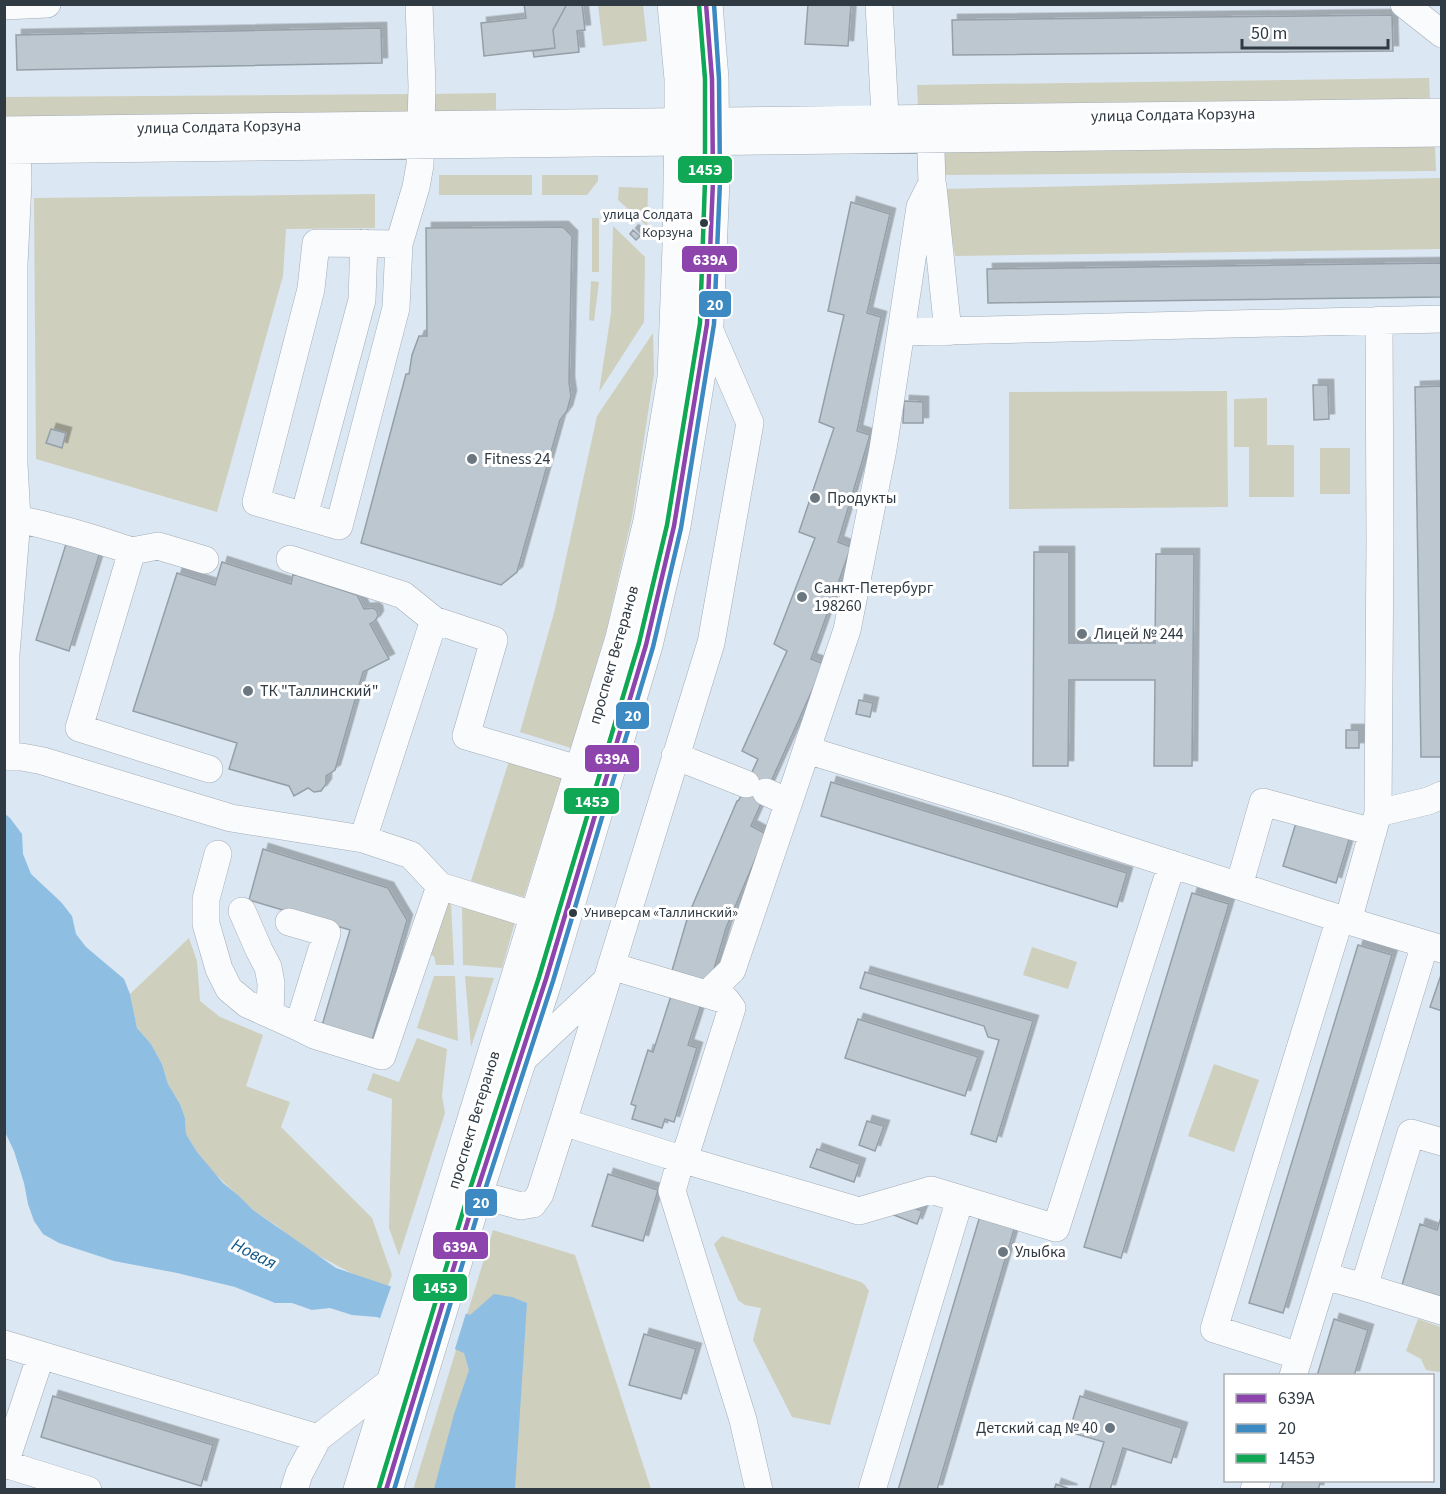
<svg xmlns="http://www.w3.org/2000/svg" width="1446" height="1494" viewBox="0 0 1446 1494" font-family="'Source Sans 3',sans-serif">
<style>
.green{fill:#cfcfbd}
.water{fill:#8fbee3}
.pier{fill:#dbe7f2}
.building{fill:#bdc7d0;stroke:#959fa8;stroke-width:1.5;filter:url(#shadow)}
.lines{fill:none;stroke-linecap:round;stroke-linejoin:round}
.minor-casing{stroke:#a2acb6;stroke-width:28}
.major-casing{stroke:#a2acb6;stroke-width:34}
.minor{stroke:#fafbfd;stroke-width:27}
.major{stroke:#fafbfd;stroke-width:33}
.bus-1-casing{stroke:#fff;stroke-width:9}
.bus-2-casing{stroke:#fff;stroke-width:9}
.bus-3-casing{stroke:#fff;stroke-width:9}
.bus-1{stroke:#8e44ad;stroke-width:4.5}
.bus-2{stroke:#3d8ac2;stroke-width:4.5}
.bus-3{stroke:#10a855;stroke-width:4.5}
.bus-dot{fill:#2f3a43;stroke:#fff;stroke-width:2}
.poi-dot{fill:#6b7780;stroke:#fff;stroke-width:2}
.labels{text-anchor:middle;dominant-baseline:central;stroke-width:6;stroke-linejoin:round;paint-order:stroke}
.bus-label{font-size:14px;fill:#2f3a43;stroke:#fff;text-anchor:end}
.street-label{font-size:16px;fill:#2f3a43;stroke:#fff}
.poi-label{font-size:16px;fill:#2f3a43;stroke:#fff;text-anchor:start}
.water-label{font-size:18px;font-style:italic;fill:#125988;stroke:#fff}
.line-badge{stroke:#fff;stroke-width:2}
.badge-label{font-size:16px;text-anchor:middle;font-weight:bold;fill:#fff}
</style>
<defs>
<filter id="shadow"><feDropShadow dx="5.5" dy="-5.5" stdDeviation="0" flood-color="#0004"/></filter>
</defs>
<rect width="100%" height="100%" fill="#dbe7f2"/>
<path class="green" d="M598,5H643L647,41L603,46Z
M1429,78L1430,99L918,106L917,85Z
M496,93V111H431V94Z
M411,94V112L5,117L4,97Z
M1435,146L1436,171L941,175L939,152Z
M439,175H532V195H439Z
M542,175H598V181L587,195H542Z
M1440,178V249L955,256L944,189Z
M619,187L648,188L647,226L618,200Z
M375,194V228L286,229L283,276L217,512L36,459L34,198Z
M592,218H599V272H592Z
M613,226L645,257L644,322L599,392L611,313Z
M591,281L599,282L594,321L589,320Z
M653,333L654,374L632,517L606,632L571,748L520,732L554,613L597,416Z
M1227,391L1228,507L1009,509V392Z
M1267,398V445H1294V497H1249V447H1234V399Z
M1320,448H1350V494H1320Z
M509,761L562,776L524,897L471,881Z
M440,899L451,902L454,965H436L434,956L422,952Z
M462,906L515,922L502,968L463,965Z
M189,938L197,961L200,1001L220,1017L263,1035L246,1086L290,1102L281,1127L372,1218L392,1275L388,1286L353,1274L308,1250L291,1238L277,1226L253,1210L213,1172L197,1152L186,1134L185,1118L180,1104L168,1084L162,1064L151,1044L137,1028L130,994Z
M1032,947L1077,962L1068,989L1023,975Z
M434,976H455L458,1041L417,1028Z
M465,976L494,978L471,1047Z
M417,1038L447,1049L442,1096L445,1113L399,1256L389,1228L392,1099L367,1090L373,1073L399,1082Z
M1214,1064L1259,1080L1234,1152L1188,1136Z
M493,1230L575,1255L651,1489L413,1490Z
M722,1236L861,1282L865,1285L869,1291L830,1425L792,1417L753,1340L761,1308L745,1305L738,1300L714,1244Z
M1418,1319L1441,1327V1370L1439,1372L1426,1370L1421,1359L1406,1351Z"/>
<path class="water" d="M5,814L10,818L22,834L23,854L31,874L61,902L72,916L76,934L86,947L124,979L130,994L137,1028L151,1044L162,1064L168,1084L180,1104L185,1118L186,1134L197,1152L223,1183L239,1196L253,1210L336,1268L419,1296L470,1315L494,1294L512,1297L527,1303L515,1489H434L454,1414L469,1370L464,1353L377,1317L352,1315L330,1308L312,1310L292,1303H275L235,1287L177,1273L114,1261L59,1243L43,1234L34,1221L28,1204L24,1183L14,1151L5,1132Z"/>
<path class="pier" d="M392,1284L420,1293L467,1310L454,1352L379,1321Z"/>
<path class="building" d="M524,4H567L553,30L555,48L484,56L481,23L526,18Z
M567,4H582L585,30L577,31L579,52L534,57L533,51L555,48L553,30Z
M808,4H851L848,46L805,44Z
M1392,15L1393,51L953,55L952,20Z
M381,28L382,63L17,70L16,35Z
M851,202L890,214L867,313L881,317L857,431L870,435L838,542L851,547L811,659L824,664L751,826L766,834L726,928L709,986L671,974L688,916L737,801L739,800L758,759L742,751L787,651L774,644L815,538L799,532L834,428L819,422L844,315L828,311Z
M563,227L572,236L569,382L571,396L567,411L560,420L517,572L501,585L361,543L406,374H409L412,355L419,336H427L426,228Z
M633,230L640,236L636,240L630,234Z
M1442,263V297L988,303L987,269Z
M1313,385H1328L1329,419L1314,420Z
M1442,386V757H1421L1415,387Z
M904,401L923,402V423H903Z
M51,429L66,433L62,448L46,443Z
M67,541L100,552L69,651L36,640Z
M1034,552H1069V643H1155L1156,554H1194L1192,766H1154L1155,680H1069L1068,766H1033Z
M222,562L291,584L293,574L357,595L364,609L373,608L377,611L378,616L375,621L370,624L389,659L363,672L335,770L326,776V784L321,791L314,792L308,788L294,796L289,786L229,769L237,743L133,711L177,573L215,585Z
M859,700L873,703L870,717L856,714Z
M1346,730H1359V748H1346Z
M831,782L1127,873L1117,907L821,816Z
M1298,816L1351,833L1336,883L1283,866Z
M263,849L388,888L407,920L371,1044L321,1029L350,930L249,900Z
M1192,893L1229,904L1121,1258L1084,1247Z
M1358,945L1392,955L1283,1313L1249,1303Z
M865,972L1033,1021L996,1142L971,1134L999,1040L988,1037L984,1026L860,988Z
M1442,972V1011L1430,1007Z
M671,996L701,1005L688,1045L697,1048L674,1122L665,1119L662,1128L632,1119L636,1106L631,1104L648,1050L653,1052Z
M858,1019L978,1057L965,1096L845,1058Z
M867,1121L884,1126L875,1151L859,1145Z
M817,1149L860,1164L854,1182L810,1167Z
M608,1174L658,1190L643,1241L592,1226Z
M899,1203L922,1211L917,1224L894,1215Z
M1442,1214V1297L1402,1285L1420,1224L1437,1230Z
M980,1216L1015,1226L937,1490H898Z
M1334,1319L1368,1330L1354,1376H1317Z
M644,1334L696,1349L681,1399L629,1385Z
M53,1396L213,1445L201,1486L41,1437Z
M1080,1396L1182,1428L1171,1463L1123,1448L1110,1490H1089L1104,1442L1069,1432Z
M1284,1480H1321L1318,1490H1281Z
M1056,1484L1072,1490H1054Z"/>
<g class="lines">
<g class="minor-casing">
<path id="minor" d="M879,4L886,135
M1404,4L1442,34
M4,6L47,4
M4,130L1442,112
M4,150L1442,133
M933,187L948,332
M399,244L316,243L311,289L256,502L339,526L396,308L399,244L416,187L420,165L422,86L419,4
M901,332L1442,319
M304,516L362,300L364,243
M4,519C22,519 38,523 55,528C81,534 107,543 132,551L79,728L209,769
M132,551L158,546L205,560
M290,559L403,595L434,620
M807,750L1004,810L1322,913L1442,949
M675,756L746,784
M4,757H22L43,761L231,818L363,839L411,855L440,886L536,916
M6,757V654L17,519L14,464V264L18,183L17,132
M766,792L788,802
M1378,813L1380,540L1379,320
M363,839L434,620L494,640L466,736L581,770
M218,854L206,899V924L219,969L229,989L247,1004L298,1027
M1239,886L1263,802L1373,832
M242,911L259,950L268,967L271,983L270,1014
M1348,921L1378,813L1428,801L1442,795
M289,922L327,933L298,1027L314,1035L382,1056L440,886
M611,966L726,1000L732,1008L688,1147L681,1159L859,1211L931,1190L1056,1228L1172,864
M707,994L732,970L847,630L883,449L920,207L932,183L930,122
M519,1063L606,981
M563,1122L681,1159L672,1191L743,1420L759,1490
M1442,1142L1411,1133L1364,1287L1442,1311
M457,1189L521,1206L533,1204L540,1194L563,1122L711,643L750,423L707,324
M1324,1276L1425,944
M4,1344L318,1438
M1299,1356L1214,1329L1340,918
M1293,1376L1324,1276L1364,1287
M5,1464L88,1490
M4,1466L41,1355
M294,1490L299,1474L318,1438L394,1379
M872,1490L960,1199
M1254,1490L1257,1480"/>
</g>
<g class="major-casing">
<path id="major" d="M360,1490L622,638L650,521L674,378L679,247L681,121V79L674,4
M386,1490L476,1194L546,979L606,778L646,645L674,526L707,324L713,181L712,79L706,4"/>
</g>
<use href="#minor" class="minor"/>
<use href="#major" class="major"/>
<g class="bus-1-casing">
<path id="bus-1" d="M386,1490L476,1194L546,979L646,645L674,526L707,324L713,181L712,79L706,4"/>
</g>
<g class="bus-2-casing">
<path id="bus-2" d="M394,1490L483,1196L553,981L653,647L681,528L714,324L720,181L719,79L714,4"/>
</g>
<g class="bus-3-casing">
<path id="bus-3" d="M379,1488L469,1192L539,977L639,643L667,525L700,323L705,181V79L699,5"/>
</g>
<use href="#bus-1" class="bus-1"/>
<use href="#bus-2" class="bus-2"/>
<use href="#bus-3" class="bus-3"/>
</g>
<g class="bus-dot">
<circle cx="704" cy="223" r="5"/>
<circle cx="573" cy="913" r="5"/>
</g>
<g class="poi-dot">
<circle cx="472" cy="459" r="6"/>
<circle cx="815" cy="498" r="6"/>
<circle cx="802" cy="597" r="6"/>
<circle cx="1082" cy="634" r="6"/>
<circle cx="248" cy="691" r="6"/>
<circle cx="1003" cy="1252" r="6"/>
<circle cx="1110" cy="1428" r="6"/>
</g>
<g class="labels">
<g class="bus-label">
<text x="693" y="215">улица Солдата<tspan x="693" dy="18">Корзуна</tspan></text>
<text x="584" y="913" text-anchor="start">Универсам «Таллинский»</text>
</g>
<g class="street-label">
<text transform="translate(1173 115) rotate(-1)">улица Солдата Корзуна</text>
<text transform="translate(219 127) rotate(-1)">улица Солдата Корзуна</text>
<text transform="translate(614 655) rotate(-74)">проспект Ветеранов</text>
<text transform="translate(474 1120) rotate(-73)">проспект Ветеранов</text>
</g>
<g class="poi-label">
<text x="484" y="459">Fitness 24</text>
<text x="827" y="498">Продукты</text>
<text x="814" y="588">Санкт-Петербург<tspan x="814" dy="18">198260</tspan></text>
<text x="1094" y="634">Лицей № 244</text>
<text x="260" y="691">ТК "Таллинский"</text>
<text x="1015" y="1252">Улыбка</text>
<text x="1098" y="1428" text-anchor="end">Детский сад № 40</text>
</g>
<g class="water-label">
<text transform="translate(254 1254) rotate(26)">Новая</text>
</g>
</g>
<g class="line-badge">
<rect x="677" y="155" width="56" height="29" rx="6" fill="#10a855"/>
<rect x="681" y="245" width="57" height="28" rx="6" fill="#8e44ad"/>
<rect x="698" y="290" width="34" height="28" rx="6" fill="#3d8ac2"/>
<rect x="615" y="701" width="35" height="29" rx="6" fill="#3d8ac2"/>
<rect x="584" y="744" width="56" height="29" rx="6" fill="#8e44ad"/>
<rect x="563" y="787" width="57" height="28" rx="6" fill="#10a855"/>
<rect x="464" y="1188" width="34" height="29" rx="6" fill="#3d8ac2"/>
<rect x="432" y="1231" width="57" height="29" rx="6" fill="#8e44ad"/>
<rect x="412" y="1273" width="56" height="29" rx="6" fill="#10a855"/>
</g>
<g class="badge-label">
<text x="705" y="175">145Э</text>
<text x="710" y="265">639А</text>
<text x="715" y="310">20</text>
<text x="633" y="721">20</text>
<text x="612" y="764">639А</text>
<text x="592" y="807">145Э</text>
<text x="481" y="1208">20</text>
<text x="460" y="1252">639А</text>
<text x="440" y="1293">145Э</text>
</g>
<rect width="1446" height="1494" fill="none" stroke="#2f3a43" stroke-width="12"/>
<rect x="1224" y="1374" width="210" height="108" fill="#ffffff" stroke="#acb0b4" stroke-width="1.5"/>
<rect x="1236" y="1394" width="30" height="9" fill="#8e44ad" stroke="#acb0b4" stroke-width="1.5"/>
<text x="1278" y="1404" font-size="18" fill="#2f3a43">639А</text>
<rect x="1236" y="1424" width="30" height="9" fill="#3d8ac2" stroke="#acb0b4" stroke-width="1.5"/>
<text x="1278" y="1434" font-size="18" fill="#2f3a43">20</text>
<rect x="1236" y="1454" width="30" height="9" fill="#10a855" stroke="#acb0b4" stroke-width="1.5"/>
<text x="1278" y="1464" font-size="18" fill="#2f3a43">145Э</text>
<path d="M1242 39v9h146v-9" fill="none" stroke="#2f3a43" stroke-width="3"/>
<text x="1251" y="39" font-size="18" fill="#2f3a43" stroke="#ffffff" stroke-width="4.5" paint-order="stroke">50 m</text>
</svg>
